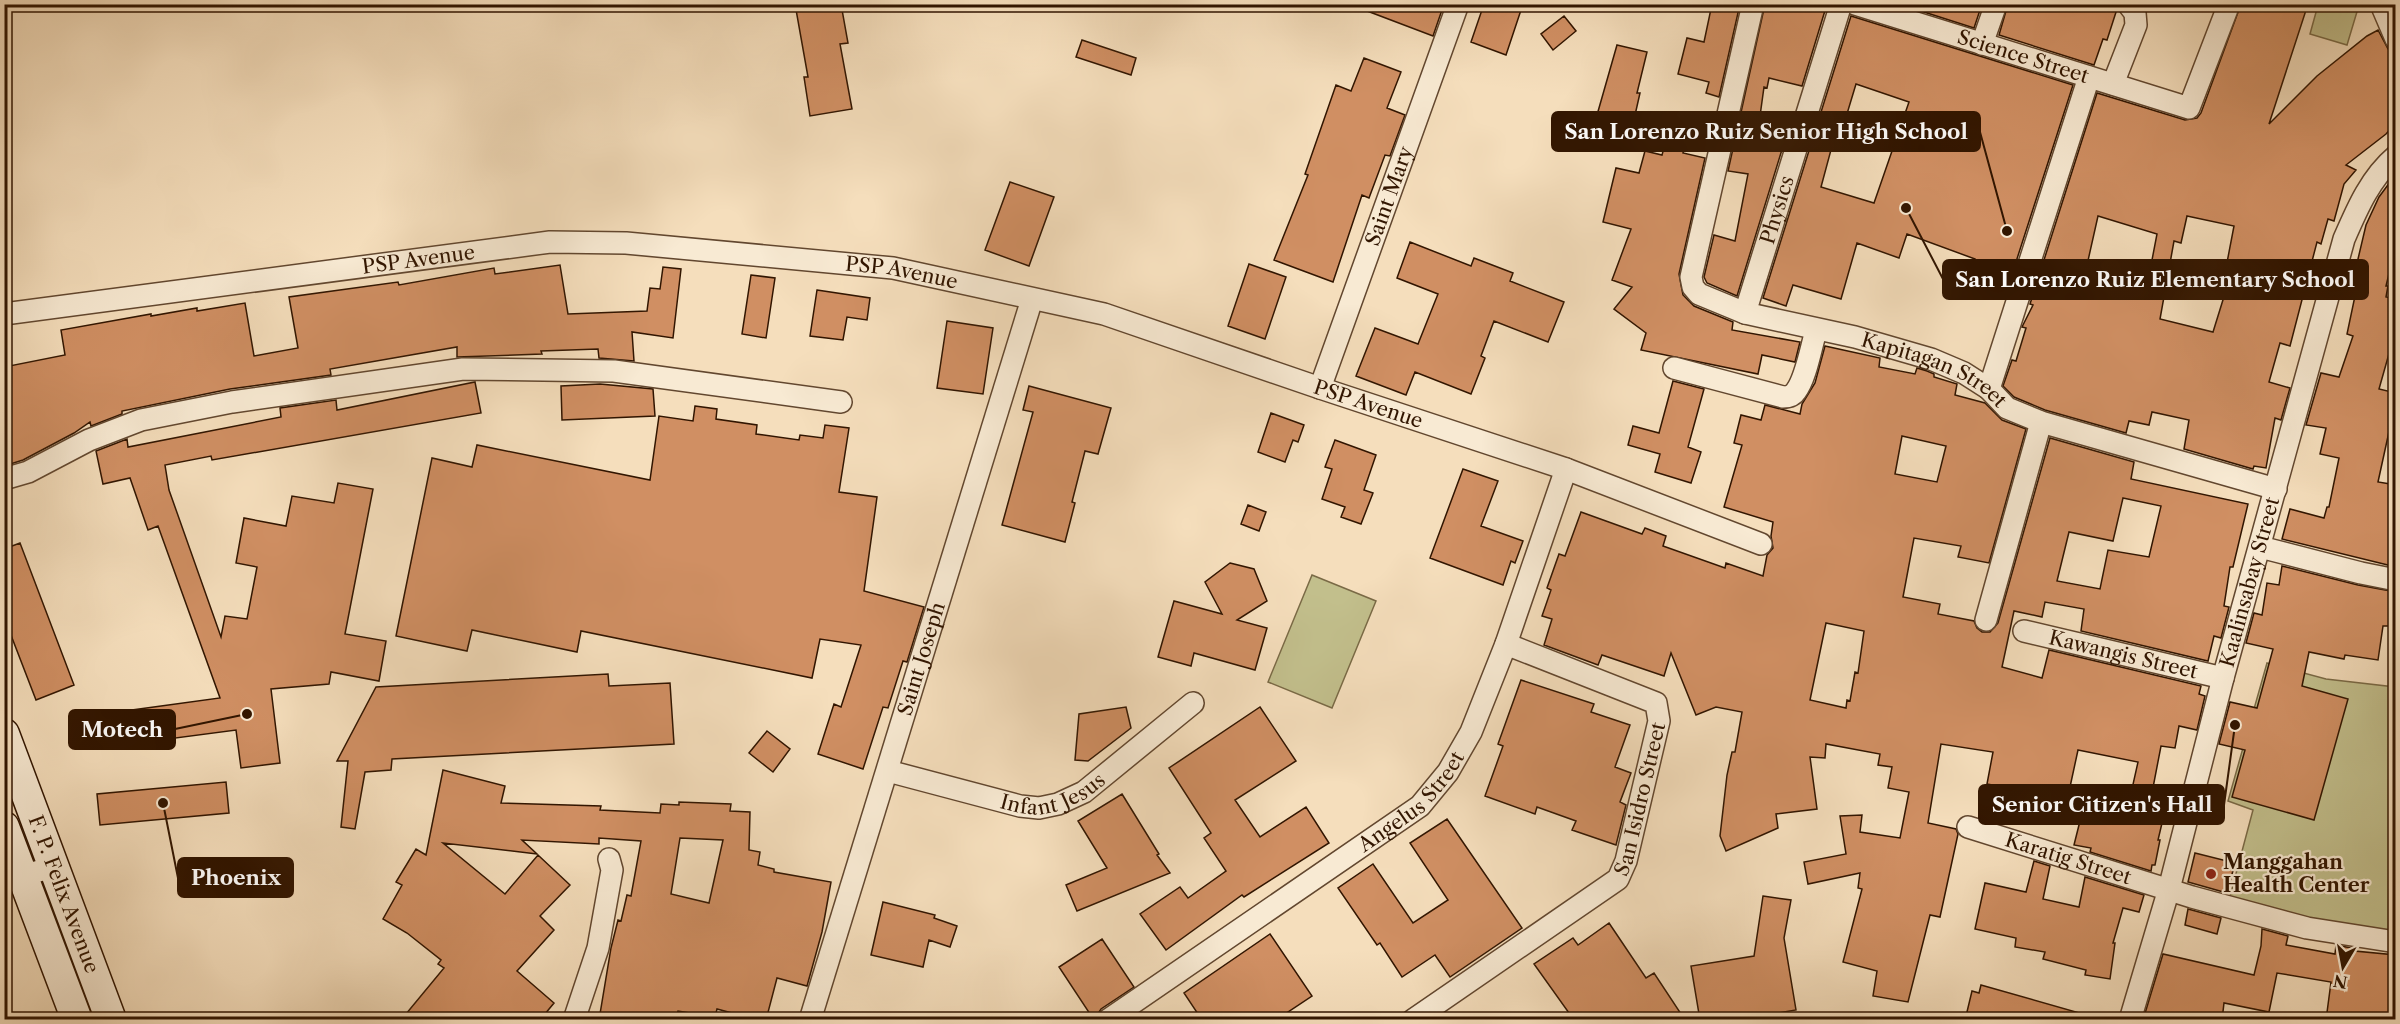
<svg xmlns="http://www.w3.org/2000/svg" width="2400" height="1024" viewBox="0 0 2400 1024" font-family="'Libre Caslon Text',serif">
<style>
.green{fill:#c2bf8c;stroke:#7a6a46;stroke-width:1.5}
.building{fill:#d08f63;stroke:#311500;stroke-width:1.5;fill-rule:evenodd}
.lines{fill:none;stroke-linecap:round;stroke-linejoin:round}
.minor-casing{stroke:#62472f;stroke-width:24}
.secondary-casing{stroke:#311500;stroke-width:33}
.minor{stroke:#f8ead3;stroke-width:21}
.secondary{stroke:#f8ead3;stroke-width:30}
.poi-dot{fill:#8f2418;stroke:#f8ead3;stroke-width:2}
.labels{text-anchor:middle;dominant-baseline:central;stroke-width:4.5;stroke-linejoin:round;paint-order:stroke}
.street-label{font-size:20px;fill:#311500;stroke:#f8ead3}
.poi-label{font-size:20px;font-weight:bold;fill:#311500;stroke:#f8ead3;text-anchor:start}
.leader{fill:none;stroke:#311500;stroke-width:2}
.callout-dot{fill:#311500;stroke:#f8ead3;stroke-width:2}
.callout{fill:#311500;stroke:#311500;stroke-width:2}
.callout-label{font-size:21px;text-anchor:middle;font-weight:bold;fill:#fff}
</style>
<rect width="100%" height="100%" fill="#f5debc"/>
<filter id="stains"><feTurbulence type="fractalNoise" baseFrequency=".00333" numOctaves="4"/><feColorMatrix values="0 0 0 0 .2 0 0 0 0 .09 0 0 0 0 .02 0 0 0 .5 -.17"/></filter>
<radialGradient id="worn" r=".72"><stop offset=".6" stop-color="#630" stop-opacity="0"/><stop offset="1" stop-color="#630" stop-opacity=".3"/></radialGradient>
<path class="green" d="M2318,5H2359L2347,45L2310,34Z
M1312,575L1376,601L1332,708L1268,682Z
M2267,663L2326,679L2395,687V933L2313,924L2229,900L2253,810L2228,801Z"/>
<path class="building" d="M795,4H841L848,43L840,44L852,109L810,116L804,77H808Z
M1355,4H1444L1433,36L1354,6Z
M1484,4H1523L1506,55L1471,42Z
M1712,4H1740L1719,97L1706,93L1709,82L1678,74L1687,38L1704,42Z
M1765,4H1827L1802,86L1769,78L1767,88L1764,87L1757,138L1784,143L1737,296L1707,283L1704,277L1714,235L1735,241L1748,174L1728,171Z
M1899,4H1982L1974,28Z
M2008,4H2115L2117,9L2107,40L2103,39L2094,65L1999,35Z
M2241,4H2308L2269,124L2317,76L2367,36L2378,30L2388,49L2396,52V123L2386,134L2346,165L2356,170L2344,184L2334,221L2328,219L2321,244L2317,242L2290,346L2280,343L2269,382L2290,388L2281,420L2275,418L2266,468L2254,466L2253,469L2184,449L2189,420L2152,412L2149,425L2129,421L2126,433L2045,410L2014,397L2003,386L2012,360L2016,361L2026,328L2022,327L2033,305L2030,304L2097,93L2185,120L2197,118L2201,113ZM2098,216L2157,234L2147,286L2085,274ZM2187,216L2234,226L2225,273L2231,274L2213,332L2160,319L2174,241L2181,243Z
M1564,16L1576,31L1553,50L1541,34Z
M1851,16L2073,85L2005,296L1967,284L1975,259L1907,234L1899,258L1857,243L1841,299L1793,285L1786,306L1763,298ZM1856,84L1909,102L1874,203L1821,187L1832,146L1837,147Z
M1082,40L1136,58L1131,75L1076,57Z
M1617,45L1647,52L1637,93H1640L1633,124L1597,115Z
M1364,58L1401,72L1387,108L1405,115L1390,156L1385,155L1369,198L1362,195L1333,282L1274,260L1308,175L1305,174L1336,85L1351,91Z
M1665,144L1684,148L1683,153L1705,158L1679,274L1683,295L1694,306L1733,322L1732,330L1800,342L1795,362L1762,355L1758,374L1641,350L1646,333L1614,309L1632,287L1612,280L1631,229L1603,222L1616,168L1639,173L1645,151L1662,155Z
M2396,174V245L2386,286H2388L2386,297L2396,299V329L2379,389L2396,393V429L2390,427L2378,482L2396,485V505L2391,537L2396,538V567L2282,539L2290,509L2324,518L2327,507H2329L2339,458L2320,454L2326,428L2306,425L2321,373L2339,377L2353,336L2347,334L2359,277L2354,276L2366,225L2379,197Z
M1010,182L1054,197L1029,266L985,250Z
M1410,242L1471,266L1474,258L1513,273L1510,281L1564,302L1548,342L1494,321L1481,356L1485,358L1471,394L1415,372L1406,395L1356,376L1375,328L1418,344L1438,294L1397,278Z
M1249,264L1286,277L1265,339L1228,326Z
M560,265L568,314L647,311L650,288L660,289L663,267L681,269L673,338L632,332L634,361L599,358L598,349L541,351L542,354L457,357V347L330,369L331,375L230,389L122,411V414L91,426L90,422L74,433L23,460L4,466V367L65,355L61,330L151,314V316L197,308V311L245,303L254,356L298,348L289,297L398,282L399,285L494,268L495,274Z
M751,275L775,278L766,338L742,334Z
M817,290L870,298L867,320L847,317L843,340L810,336Z
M947,321L993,328L983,394L937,388Z
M1825,346L1880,358L1879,367L1915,374L1917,368L1927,371L1934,374V377L1957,384L1955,395L1985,403L2002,420L2026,429L1989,563L1958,557L1961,546L1914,538L1903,597L1940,604L1938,614L1974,621L1977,628L1982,632H1990L1998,623L2050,438L2134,462L2131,479L2248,504L2233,567H2230L2224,606L2229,607L2221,638L2214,636L2208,661L2081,631L2084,609L2045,602L2042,617L2014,611L2002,667L2042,678L2049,650L2201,686L2199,694L2205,696L2197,730L2179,726L2175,748L2161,746L2151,798L2167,802L2158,840H2160L2155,865H2152L2151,871L2090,852L2091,848L2074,845L2082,813L2022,801L2024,791L1987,784L1993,752L1941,744L1928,823L1956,829L1958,834L1940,917L1930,915L1908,1002L1873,996L1877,971L1843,962L1862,889L1858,888L1860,873L1808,884L1804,862L1846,854L1840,816L1862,815L1860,832L1900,838L1909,792L1888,788L1892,767L1878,765L1880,754L1826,744L1825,758L1810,757L1817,809L1776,814L1778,828L1726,851L1720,836L1727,775L1732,752H1735L1742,712L1716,707L1696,715L1671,653L1664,676L1602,655L1598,665L1544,645L1552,619L1542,616L1551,590L1547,588L1559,554L1565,556L1581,512L1642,534L1645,528L1666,536L1663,546L1725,568L1726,563L1763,576L1767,555L1773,548L1771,536L1773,522L1724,507L1742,445L1734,443L1741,415L1761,420L1765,405L1800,414L1802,404L1815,383ZM1902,436L1946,446L1937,482L1895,474ZM2123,498L2161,506L2149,557L2108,550L2100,589L2057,581L2069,532L2113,541ZM1826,623L1864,631L1858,673L1855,672L1850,701L1847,700L1846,708L1810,700ZM2078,750L2138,762L2130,798L2070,787Z
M1673,381L1704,389L1688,447L1701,452L1691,483L1655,472L1660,454L1628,445L1633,426L1659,433Z
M475,382L481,413L212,460L211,456L165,465L169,490L221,637L225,616L247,619L257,567L236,563L244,518L286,526L292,496L334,503L338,483L373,489L345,634L386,641L379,681L331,672L329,684L271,689L280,763L241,768L236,730L107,747L103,714L220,698L158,526L148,530L130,478L103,484L96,451L127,439L128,447L281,417L280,408L336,400L337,410Z
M600,384L653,389L655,416L562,420L561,386Z
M1029,386L1111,408L1098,454L1085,451L1072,502L1075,503L1065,542L1002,525L1033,412L1023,410Z
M695,406L717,409L716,419L757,425L756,434L799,440L800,435L823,438L825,425L849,428L839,492L877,497L864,591L924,607L907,662L903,661L888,708L883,707L863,769L818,754L834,704L841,707L861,645L820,639L812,678L581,631L577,652L472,630L467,651L396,636L432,458L472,467L477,445L650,480L659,416L693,421Z
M1271,413L1304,425L1298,442L1293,440L1285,462L1258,452Z
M1335,440L1376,455L1364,490L1373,493L1361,524L1341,517L1345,507L1322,499L1332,469L1325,467Z
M1463,469L1498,481L1481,526L1523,541L1515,563L1511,561L1503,585L1430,558Z
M1248,505L1266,512L1259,531L1241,524Z
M20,543L74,685L36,700L4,617V549Z
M1230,563L1254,569L1267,601L1237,620L1267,628L1255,670L1194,653L1191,666L1158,657L1174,601L1222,614L1205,582Z
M2282,566L2358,585L2396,592V626H2383L2378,660L2345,655L2344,659L2309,652L2302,686L2348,699L2314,820L2232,797L2245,750L2219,744L2230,702L2257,708L2273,649L2246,643L2254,613L2262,615L2267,583L2279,585Z
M608,674L609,686L670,683L674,744L392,759L391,770L365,772L355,829L341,827L348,761H337L376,687Z
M1521,680L1594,704L1591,712L1630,725L1615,767L1631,773L1620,802L1626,805L1616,845L1572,830L1576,821L1537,807L1535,814L1485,796L1503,746L1498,744Z
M1126,707L1131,728L1088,761L1075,760L1079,714Z
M1260,707L1296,761L1235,800L1260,837L1306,807L1329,843L1244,897L1242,895L1166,950L1140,914L1180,887L1188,898L1226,871L1204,838L1211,833L1169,768Z
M767,731L790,749L773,772L749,753Z
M443,770L505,786L501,803L601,806L600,810L660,813L661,804L679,805V802L731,804L730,811L750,812L749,850L760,852L758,865L774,869V872L831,882L822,932L807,986L777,978L766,1020H758L717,1009L715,1017L678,1011L675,1020H599L611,948L618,920L621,921L627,895L631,896L641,841L599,838V844L522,840L537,854L443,843L505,894L538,855L570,885L540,916L554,930L517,971L554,1003L540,1020H401L444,968L438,964L441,960L407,933L383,919L402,885L396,882L416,849L426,855ZM680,838L723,840L709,903L671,894Z
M226,782L229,813L100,825L97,794Z
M1122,794L1159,854L1157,855L1170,873L1077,911L1066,885L1107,868L1078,821Z
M1447,819L1522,928L1450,977L1435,955L1402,977L1380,943L1377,945L1338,888L1373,864L1413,923L1448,900L1410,843Z
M2195,853L2235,863L2227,893L2188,882Z
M2034,861L2050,866L2043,899L2079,907L2085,877L2144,895L2139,912L2123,908L2113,943H2115L2110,979L2085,975L2086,970L2043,959L2045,952L2015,947L2016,938L1975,929L1985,883L2026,892Z
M1763,896L1791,900L1784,938L1796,1010L1736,1020H1700L1691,966L1754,956Z
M883,902L935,915L934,918L957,926L950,947L929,940L923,967L871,955Z
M2188,909L2221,918L2217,934L2185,925Z
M1609,923L1646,978L1654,973L1685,1020H1574L1534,964L1573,938L1578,945Z
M2262,929L2288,936L2286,945L2335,954L2336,945L2356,949L2355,951L2396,955V1020H2326L2331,982L2277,973L2269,1012L2224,1003L2222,1020H2143L2163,954L2254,975L2261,946Z
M1270,934L1312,996L1276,1020H1202L1184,993Z
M1102,939L1134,987L1101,1009L1094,1020L1059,967Z
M1981,985L2083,1014V1020H1979L1966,1016L1972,991L1979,993Z"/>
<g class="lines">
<g class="minor-casing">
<g id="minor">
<path id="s1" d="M1753,4L1691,277L1693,287L1699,294L1745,313L1855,337L1931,359L1964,373L1989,389L2007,408L2041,422L2276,489"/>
<path id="s2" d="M1855,4L2189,108L2229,4"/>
<path d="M2381,4L2396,39"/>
<path d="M1982,44L1996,4"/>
<path d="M2113,84L2136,25L2135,13L2128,4"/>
<path id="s3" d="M1745,313L1841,4"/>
<path id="s4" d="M4,314L550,242L626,243L893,268L1104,314L1320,388L1566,469L1761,544"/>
<path d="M1674,368L1783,397C1788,397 1793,396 1796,391C1806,378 1811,347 1816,331"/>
<path id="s5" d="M1320,388L1458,4"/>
<path d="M1989,389L2089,77"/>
<path d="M4,479L28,472L89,440L141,420L232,402L463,369L614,371L841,402"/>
<path d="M2260,547L2361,573L2396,580"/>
<path d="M1986,620L2041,422"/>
<path id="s6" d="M2024,631L2223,678"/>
<path id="s7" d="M888,771L1020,806L1039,808L1058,804L1084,792L1193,703"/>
<path id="s8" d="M1968,827L2192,897L2307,928L2396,942"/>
<path d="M4,881L53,867"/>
<path d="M574,1020L598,948L612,870L609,859"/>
<path id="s9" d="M810,1020L1032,299"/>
<path id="s10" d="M1108,1020L1420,806L1448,772L1471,732L1506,644L1566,469"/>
<path id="s11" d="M1413,1020L1618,879L1626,861L1659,721L1656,703L1506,644"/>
<path id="s12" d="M2130,1020L2169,889L2223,678L2344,239C2357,209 2370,178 2396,156"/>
</g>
</g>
<g class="secondary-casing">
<g id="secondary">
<path id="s13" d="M4,734L111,1020"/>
<path d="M4,827L77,1020"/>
</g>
</g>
<use href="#minor" class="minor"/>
<use href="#secondary" class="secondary"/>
</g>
<circle class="poi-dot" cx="2211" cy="874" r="6"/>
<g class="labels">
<g class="street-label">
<text stroke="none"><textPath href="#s2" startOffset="176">Science Street</textPath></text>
<text stroke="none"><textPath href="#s5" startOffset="204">Saint Mary</textPath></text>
<text stroke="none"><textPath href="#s3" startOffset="108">Physics</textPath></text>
<text stroke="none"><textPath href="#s4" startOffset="418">PSP Avenue</textPath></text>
<text stroke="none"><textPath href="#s4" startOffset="904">PSP Avenue</textPath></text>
<text stroke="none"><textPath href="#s1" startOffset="548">Kapitagan Street</textPath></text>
<text stroke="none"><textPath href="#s4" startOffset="1390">PSP Avenue</textPath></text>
<text stroke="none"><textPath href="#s12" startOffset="454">Kaalinsabay Street</textPath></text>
<text stroke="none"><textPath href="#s6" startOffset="102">Kawangis Street</textPath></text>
<text stroke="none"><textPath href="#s9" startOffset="378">Saint Joseph</textPath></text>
<text stroke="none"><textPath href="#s7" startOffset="172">Infant Jesus</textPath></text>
<text stroke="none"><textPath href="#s11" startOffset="332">San Isidro Street</textPath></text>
<text stroke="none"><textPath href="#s10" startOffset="375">Angelus Street</textPath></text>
<text stroke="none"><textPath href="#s8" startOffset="105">Karatig Street</textPath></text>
<text stroke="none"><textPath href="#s13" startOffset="171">F. P. Felix Avenue</textPath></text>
</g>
<g class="poi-label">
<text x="2223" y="862">Manggahan<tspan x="2223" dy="23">Health Center</tspan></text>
</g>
</g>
<path class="leader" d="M2007 231L1980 132M1906 208L1943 279M247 714L175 729M2235 725L2224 805M163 803L178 878"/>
<g class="callout-dot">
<circle cx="2007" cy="231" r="6"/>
<circle cx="1906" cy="208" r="6"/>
<circle cx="247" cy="714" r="6"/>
<circle cx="2235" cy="725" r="6"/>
<circle cx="163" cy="803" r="6"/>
</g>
<g class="callout">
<rect x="1552" y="112" width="428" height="39" rx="6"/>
<rect x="1943" y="260" width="425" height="39" rx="6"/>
<rect x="69" y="710" width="106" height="39" rx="6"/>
<rect x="1979" y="785" width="245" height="39" rx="6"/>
<rect x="178" y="858" width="115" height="39" rx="6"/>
</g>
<g class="callout-label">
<text x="1766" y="139">San Lorenzo Ruiz Senior High School</text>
<text x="2155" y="287">San Lorenzo Ruiz Elementary School</text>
<text x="122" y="737">Motech</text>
<text x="2102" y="812">Senior Citizen's Hall</text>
<text x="236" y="885">Phoenix</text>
</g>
<rect width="2400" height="1024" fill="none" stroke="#f5debc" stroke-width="24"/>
<rect x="6" y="6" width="2388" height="1012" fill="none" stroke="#311500" stroke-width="3"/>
<rect x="12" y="12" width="2376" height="1000" fill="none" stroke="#311500" stroke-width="1.5"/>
<g transform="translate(2343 967) rotate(190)" stroke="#f8ead3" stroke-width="4.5" paint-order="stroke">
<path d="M0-4.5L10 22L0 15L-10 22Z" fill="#311500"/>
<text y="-9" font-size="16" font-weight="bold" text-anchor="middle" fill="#311500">N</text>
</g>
<rect width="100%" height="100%" filter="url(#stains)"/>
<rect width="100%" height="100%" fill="url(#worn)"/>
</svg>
